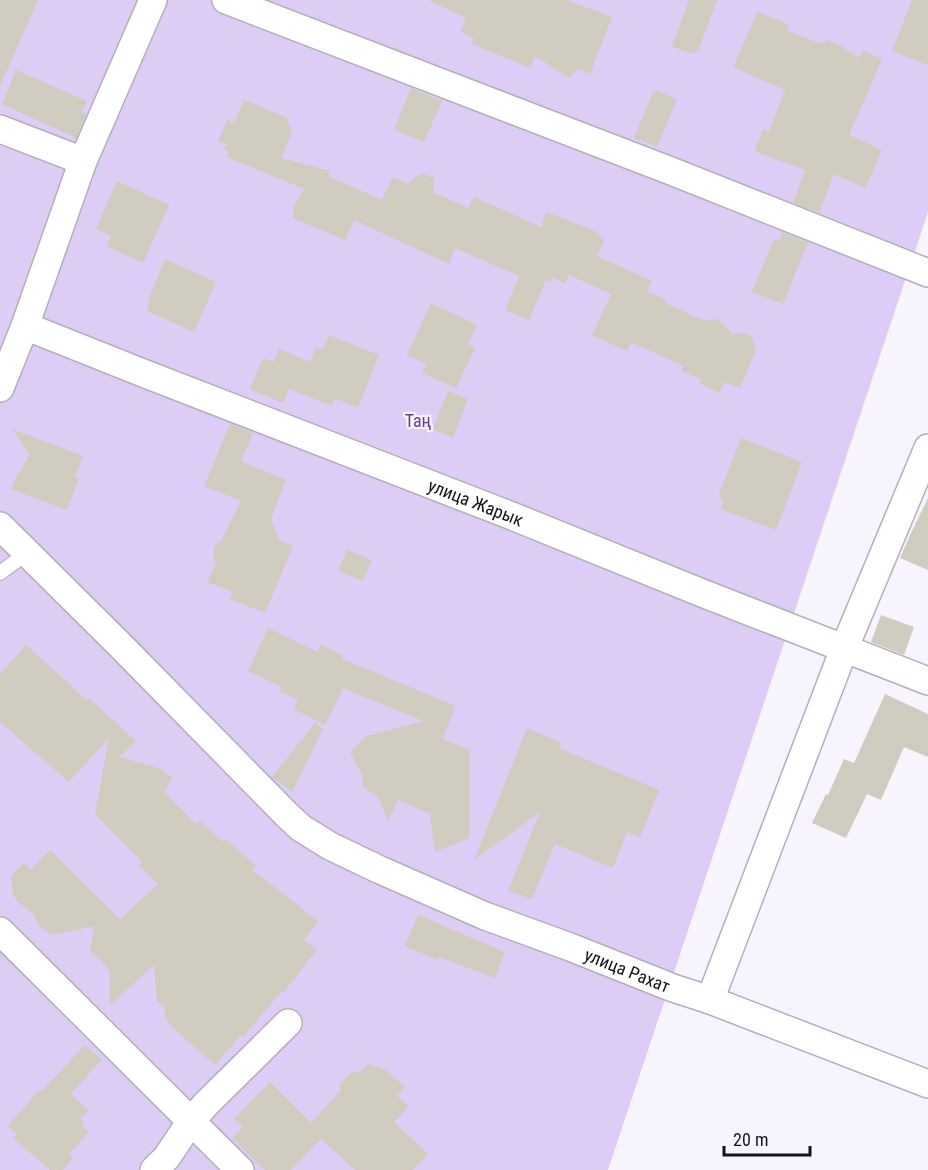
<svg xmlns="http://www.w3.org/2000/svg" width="928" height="1170" viewBox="0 0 928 1170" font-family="'Roboto Condensed',sans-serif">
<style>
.green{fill:#ddccf5}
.building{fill:#cfcbbf}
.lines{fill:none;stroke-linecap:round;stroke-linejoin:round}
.service-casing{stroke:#b3aeba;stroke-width:16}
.minor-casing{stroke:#b3aeba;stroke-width:30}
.service{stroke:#fff;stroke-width:14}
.minor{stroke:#fff;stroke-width:27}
.labels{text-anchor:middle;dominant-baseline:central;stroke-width:4.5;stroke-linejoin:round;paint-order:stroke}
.park-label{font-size:18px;fill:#673b93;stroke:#f8f4fe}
.street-label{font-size:18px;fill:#151318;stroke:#f8f4fe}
</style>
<rect width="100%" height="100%" fill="#f8f4fe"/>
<path class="green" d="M0,0H928V212L608,1170H0Z"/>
<path class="building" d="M0,0H38L0,86Z
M428,0H567L612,17L590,74L578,69L569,78L535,56L530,68L472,44L474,38L460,32L466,18Z
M689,0H717L698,51L696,50L695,54L672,47Z
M912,0H928V65L892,51Z
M758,11L789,25L786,30L821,44L828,40L838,44L859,58L862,50L882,59L849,135L882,150L865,188L834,174L819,213L793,203L805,170L755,151L763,129L769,132L785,90L733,67Z
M16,70L87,101L81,113L86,115L76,138L2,104Z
M411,88L442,101L424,142L394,130Z
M654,90L677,99L657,147L634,138Z
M244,100L286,117L292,132L281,158L330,171L328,176L382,200L393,177L408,184L415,177L423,174L435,178L433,192L468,208L474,197L541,227L546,212L593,230L604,241L597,256L652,281L647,291L666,300L665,303L705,321L713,319L719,320L732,334L745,333L752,338L756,350L740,388L724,382L719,393L699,383L701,379L681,371L683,366L631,342L627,351L592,335L611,294L569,275L565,284L552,277L550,282L546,280L529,320L505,310L519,276L455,248L449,264L354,220L345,240L293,218L294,206L304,189L227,157L229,152L224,149L226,144L218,141L227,120L234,123Z
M117,181L169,205L143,263L106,246L111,236L96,229Z
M782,232L808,242L783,304L752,292L774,239L779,242Z
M165,259L216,282L194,332L147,311L150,303L148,301Z
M431,303L477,325L468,344L475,348L456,388L422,373L427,364L407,355Z
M329,335L379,355L358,408L335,398L332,406L289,389L283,403L250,389L263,358L274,362L279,349L310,362L316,347L323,350Z
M448,391L468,399L453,438L433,429Z
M230,424L253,433L241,461L286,480L271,519L279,540L293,546L265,613L230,599L233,592L208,582L216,563L213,554L215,545L221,541L241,501L204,486Z
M12,429L83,456L75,477L79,478L67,510L11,489L16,477L30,455Z
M741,438L802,462L776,530L721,509L724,501L718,497Z
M928,498V570L900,558L910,535Z
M347,550L372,560L363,581L338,571Z
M881,615L914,627L904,655L871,642Z
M268,628L317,652L321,644L343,655L342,659L456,706L442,739L470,750L469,838L435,852L430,814L398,800L388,821L379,798L362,786L363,777L350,752L367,736L423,721L343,688L325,725L294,709L298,700L280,691L282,687L248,671Z
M26,645L87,700L89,698L136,741L120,757L161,769L172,777L165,792L195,824L199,820L223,842L226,839L256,866L252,870L318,921L304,940L317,949L284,992L282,991L243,1037L241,1035L215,1065L173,1028L164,1015L165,1008L157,1001L154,965L110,1005V972L102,961L90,951L94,926L52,935L42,928L36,921L34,914L18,902L13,895L11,876L24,863L31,870L50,850L120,919L158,884L138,865L142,862L95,814L109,738L69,782L0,722V674Z
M885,694L928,714V757L904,747L881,800L867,794L846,838L812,823L826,794L828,795L844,759L854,763Z
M315,723L323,729L292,792L272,777Z
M527,728L562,743L559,748L659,790L640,837L627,832L613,868L555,844L532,899L508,891L540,812L474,860Z
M418,915L505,952L495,978L439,957L438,960L405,946Z
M85,1045L102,1060L70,1094L89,1110L80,1119L85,1123L82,1126L89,1132L69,1154L73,1158L63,1170H50L13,1138L17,1134L8,1126L40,1089L42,1091Z
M368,1064L384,1069L405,1087L397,1096L409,1106L394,1122L428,1154L413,1170H355L321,1139L291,1170H265L232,1138L243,1127L234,1119L270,1082L311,1123L341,1090L339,1086L350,1073L360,1072Z"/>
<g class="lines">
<g class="service-casing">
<path id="service" d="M0,573L27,553"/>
</g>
<g class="minor-casing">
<g id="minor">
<path d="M226,0L671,171L928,273"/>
<path d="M0,129L83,161"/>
<path id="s1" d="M25,326L148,375L512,516L702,593L928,681"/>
<path d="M0,388L25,326L83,161L153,0"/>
<path id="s2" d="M0,526L121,646L287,815L301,828L330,846L378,869L485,916L570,947L673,988L710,1000L928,1084"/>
<path d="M0,931L240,1170"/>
<path d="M710,1000L844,649L928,448"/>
<path d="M154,1170L167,1157L191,1121L207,1103L288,1023"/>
</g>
</g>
<use href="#service" class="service"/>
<use href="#minor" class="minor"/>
</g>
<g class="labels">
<g class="park-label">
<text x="418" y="420">Таң</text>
</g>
<g class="street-label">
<text stroke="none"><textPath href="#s1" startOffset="484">улица Жарык</textPath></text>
<text stroke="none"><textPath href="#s2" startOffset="783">улица Рахат</textPath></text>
</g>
</g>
<path d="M724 1146v9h86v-9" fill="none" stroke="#151318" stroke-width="3"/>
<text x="733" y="1146" font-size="18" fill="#151318" stroke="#f8f4fe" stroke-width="4.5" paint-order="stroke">20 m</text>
</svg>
